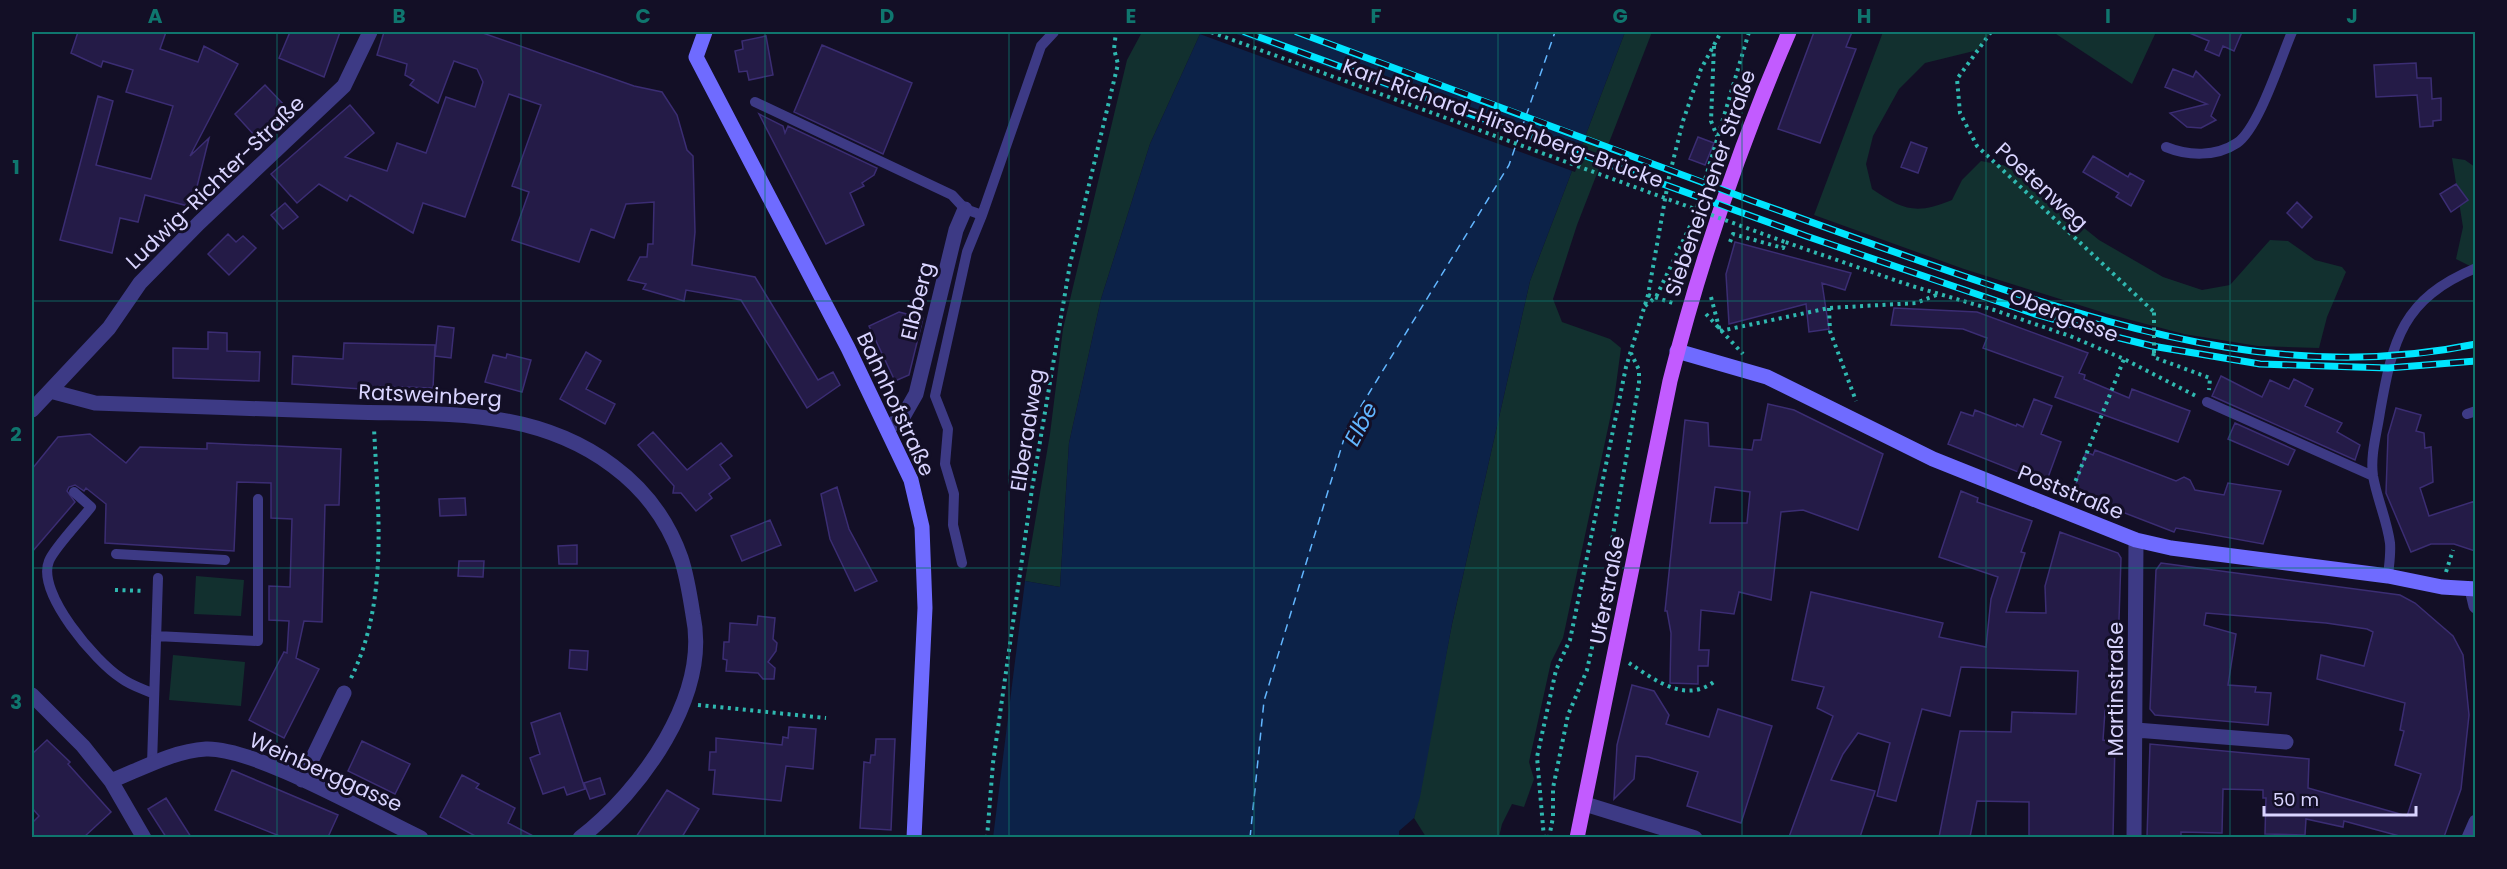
<svg xmlns="http://www.w3.org/2000/svg" width="2507" height="869" viewBox="0 0 2507 869" font-family="Poppins,sans-serif">
<style>
.green{fill:#12302f}
.water{fill:#0c2248}
.pier{fill:#130f26}
.lines{fill:none;stroke-linecap:round;stroke-linejoin:round}
.ferry{stroke:#62b6ff;stroke-width:1.5;stroke-dasharray:8 6;stroke-linecap:butt}
.building{fill:#241b47;stroke:#3b2d73;stroke-width:1.5;fill-rule:evenodd}
.path{stroke:#2fb8b0;stroke-width:4;stroke-dasharray:3 4.5;stroke-linecap:butt}
.service{stroke:#3d3a85;stroke-width:10}
.minor{stroke:#3d3a85;stroke-width:15}
.secondary{stroke:#6f6bff;stroke-width:15}
.primary{stroke:#c25bff;stroke-width:15}
.rail-casing{stroke:#00e5ff;stroke-width:7}
.rail{stroke:#130f26;stroke-width:4.5;stroke-dasharray:14;stroke-linecap:butt}
.path-bridge{stroke:#2fb8b0;stroke-width:4;stroke-dasharray:3 4.5;stroke-linecap:butt}
.grid{fill:none;stroke:#0f766e;stroke-width:1.5;stroke-opacity:0.55}
.labels{text-anchor:middle;dominant-baseline:central;stroke-width:6;stroke-linejoin:round;paint-order:stroke}
.street-label{font-size:21px;fill:#d9d4ff;stroke:#130f26}
.water-label{font-size:22px;font-style:italic;fill:#62b6ff;stroke:#130f26}
.neatline{fill:none;stroke:#0f766e;stroke-width:2}
.grid-label{font-size:20px;text-anchor:middle;font-weight:bold;fill:#0f766e}
</style>
<rect width="100%" height="100%" fill="#130f26"/>
<path class="green" d="M1142,32H1201L1150,144L1101,299L1069,443L1060,587L1025,581L1050,434L1063,329L1127,60Z
M1625,32H1652L1577,225L1553,299L1562,322L1610,339L1621,348L1614,400L1563,638L1551,662L1529,762L1534,779L1524,807L1512,804L1502,824L1499,837H1426L1414,818L1452,624L1530,281Z
M1883,32H1991L1978,50L1925,63L1899,89L1873,136L1866,164L1872,189C1903,210 1916,215 1952,200L1962,180L1981,161L2007,166L2099,240L2163,277L2202,290L2230,285L2270,240L2288,241L2315,260L2342,267L2346,272L2327,317L2319,348L2258,346L2184,334L2108,314L1964,269L1814,215Z
M2053,32H2156L2132,84Z
M2452,158L2465,160L2475,167L2474,268L2456,259L2463,227Z
M196,576L244,580L241,616L194,614Z
M173,655L245,662L241,706L169,700Z"/>
<path class="water" d="M1201,32H1625L1530,281L1452,624L1420,797L1414,818L1399,831V837L993,838L1025,581L1060,587L1069,443L1101,299L1150,144Z"/>
<path class="pier" d="M1197,33L1231,32L1580,160L1575,172Z"/>
<g class="lines">
<path class="ferry" d="M1250,838L1264,701L1347,429L1509,165L1555,32"/>
</g>
<path class="building" d="M78,32H166L160,49L198,62L204,46L238,64L190,156L209,138L192,207L145,195L138,222L120,218L112,253L60,240L98,96L113,101L96,165L151,179L173,106L126,92L133,70L103,61L101,67L71,53Z
M290,32H340L324,77L279,58Z
M384,32H480L634,86L662,92L677,115L687,150L693,156L695,232L692,265L755,277L818,380L833,372L840,385L807,408L741,300L686,290L684,301L643,289L646,284L628,280L640,257H647L648,244H653L654,202L626,204L614,238L591,229L579,262L512,240L529,192L512,186L541,105L509,94L465,217L423,203L413,233L350,195L347,201L319,184L297,203L271,174L350,105L374,133L345,157L387,171L397,143L426,153L446,97L475,107L483,82L477,69L454,61L438,103L410,85L414,80L405,75L407,64L377,55Z
M1814,32H1852L1846,47L1856,49L1820,143L1778,129Z
M2187,32H2242L2234,51L2223,46L2219,56L2205,50L2209,41Z
M766,36L773,75L749,80L747,71L739,72L735,51L743,49L742,41Z
M822,45L912,83L883,154L794,112Z
M2416,63L2417,78H2431L2432,99L2441,98V120L2433,121V126L2420,127L2417,95L2376,97L2374,65Z
M2173,69L2193,77L2196,71L2220,95L2211,116L2216,120L2201,128L2187,127L2170,113L2207,104L2165,87Z
M265,85L286,107L255,136L235,114Z
M759,114L783,126L785,133L788,126L877,168L874,175L862,183L864,186L850,193L864,225L826,244Z
M1698,137L1714,143L1705,165L1689,159Z
M1911,142L1927,148L1918,173L1901,167Z
M2093,156L2128,177L2130,173L2144,181L2131,206L2116,197L2119,193L2083,172Z
M2456,184L2468,200L2451,212L2440,194Z
M2297,202L2312,217L2302,228L2287,213Z
M285,203L298,217L283,229L271,215Z
M228,234L236,242L243,236L256,248L229,275L208,254Z
M1735,242L1851,273L1845,290L1822,283L1829,329L1809,332L1806,304L1729,324L1726,274Z
M1894,308L1977,312L2088,353L2079,373L2085,375L2084,379L2129,398L2132,389L2190,411L2178,442L2055,397L2063,377L1983,348L1987,338L1963,329L1891,325Z
M899,312L923,318L909,375L895,381L869,326Z
M438,326L454,328L451,358L435,356Z
M208,332L227,333V351L260,352L259,381L173,378V348L208,349Z
M344,343L435,345L433,388L376,386L375,390L292,384L293,356L343,359Z
M586,352L601,361L586,389L615,404L605,424L560,399Z
M507,354L531,360L522,392L485,382L493,355L506,358Z
M2221,376L2262,397L2270,380L2289,389L2294,379L2313,389L2305,406L2342,423L2337,432L2360,445L2355,460L2212,396Z
M2034,399L2052,406L2041,434L2061,442L2046,483L1948,444L1961,412L1973,416L1975,410L2016,426L2017,424L2023,427Z
M1768,404L1794,410L1883,454L1858,530L1803,510L1781,512L1771,600L1739,592L1734,614L1701,610L1699,650H1709L1708,666H1698V684L1670,683L1671,633L1667,611H1665L1685,420L1708,423L1709,446L1752,450L1754,440H1761ZM1715,487L1750,492L1747,523H1710Z
M2396,408L2421,415L2416,431L2424,433L2425,448L2431,447L2433,482L2420,488L2429,516L2475,501V551L2454,544H2431L2411,552L2386,493L2388,435Z
M2235,423L2295,450L2288,465L2228,439Z
M653,432L687,470L721,443L732,456L720,465L730,478L709,494L712,498L696,511L681,493H673L674,486L638,445Z
M90,434L126,463L140,447L207,449V443L341,449L339,505H325L322,622L304,621L296,658L319,669L284,738L249,720L284,652L287,653L289,621L269,620V586L290,587L292,519L271,518V483L237,482L234,551L105,543L106,504L86,488L84,491L75,485L69,487L67,491L75,502L32,552V469L58,437Z
M2095,450L2176,481L2184,477L2190,480L2195,490L2224,495L2228,483L2281,491L2263,544L2176,528L2174,532L2073,493L2086,452L2093,455Z
M837,487L849,529L877,581L855,591L830,539L821,494Z
M1961,491L1978,498L1977,502L2032,521L2021,552L2025,553L2006,612L2046,613L2045,586L2060,532L2118,553L2121,558L2116,712L2105,711L2103,740L2115,741L2113,837H2029V802L1977,801L1970,837H1939L1960,731L2011,732L2012,712L2076,714L2078,671L1961,667L1950,716L1922,709L1896,801L1877,796L1890,743L1858,733L1843,754L1831,780L1875,791L1860,837H1789L1833,716L1817,708L1824,687L1792,680L1811,592L1943,623L1939,637L1986,647L1991,599L1998,577L1939,557Z
M465,498L466,515L440,516L439,499Z
M770,520L781,545L742,561L731,536Z
M577,545V564H559L558,546Z
M459,561H484L483,577L458,576Z
M2161,563L2400,595L2415,603L2453,636L2463,655L2469,715L2461,789L2444,837H2403L2344,821L2343,827L2306,819L2305,835L2265,834L2266,798H2263V790L2223,789L2222,833L2181,832V837H2147L2150,744L2309,759L2308,788L2407,816L2421,774L2395,765L2404,731L2400,730L2405,703L2317,679L2321,655L2364,666L2373,632L2367,629L2326,623L2206,613L2204,625L2236,634L2228,685L2256,687L2255,692L2271,693L2268,725L2155,715L2150,709L2156,570Z
M758,616L775,618L773,639L777,643L776,651L768,662L775,668L774,679H763L758,673L726,671L727,660L723,659L724,642H729L730,623L757,625Z
M570,650L588,651L587,670L569,668Z
M1632,685L1654,691L1669,715L1666,724L1709,737L1718,709L1772,726L1741,823L1687,806L1698,772L1648,757L1636,756L1634,779L1614,799L1617,745Z
M560,713L585,789L567,795L564,787L543,794L530,758L540,754L531,723Z
M789,727L816,729L813,769L786,766L781,801L713,794L715,770H709L710,752H716V738L782,745L783,737L788,738Z
M876,739H895L891,830L860,828L864,762L870,763L871,755H875Z
M47,740L70,762L68,764L111,812L84,837H32V823L39,816L32,808V754Z
M362,741L410,764L395,794L348,771Z
M232,770L338,815L328,837H282L215,810Z
M462,775L479,784L476,788L515,808L508,823L535,837H477L440,817Z
M600,778L605,794L590,799L584,783Z
M667,790L699,809L682,837H636Z
M166,798L191,837H166L148,809Z"/>
<g class="lines">
<path class="path" d="M1991,32L1957,79L1960,113L1977,146L2154,312
M1714,46L1711,121L1717,136
M1730,242L1733,234L1783,248L1785,242L1912,286L1994,310L2070,336L2124,359L2196,396
M1648,295L1676,304
M1711,297L1720,331
M1645,306L1656,297L1693,220L1749,32
M1829,308L1830,331L1856,401
M1706,314L1743,354
M1720,331L1829,308L1916,303L1939,294
M2154,353L2153,357L2210,378L2209,390
M2070,495L2124,359
M2446,572L2453,550
M115,590L145,591
M1629,663C1655,680 1687,705 1716,680
M351,678C389,601 378,511 374,428
M698,705L826,718
M987,838L993,763L1032,489L1070,264L1118,64L1114,49L1116,32
M1544,838L1537,757L1556,670L1570,640L1626,367L1648,295L1669,177L1683,121L1701,69L1721,32
M1549,838L1553,817V788L1568,715L1587,670L1600,611L1639,383V370L1631,353"/>
<path class="service" d="M755,102L952,195L965,209L982,215L1041,46L1054,32
M2166,147C2188,156 2216,157 2237,143C2259,128 2281,57 2292,32
M2207,402L2373,476
M2467,414L2476,411
M74,492L91,507C82,519 54,548 49,561C36,593 96,662 121,678C130,685 143,689 154,694
M116,554L225,560
M962,563L953,525L954,494L945,464L948,429L935,396L967,252L982,215
M2388,576C2389,565 2391,554 2390,543C2387,520 2377,499 2373,476C2370,455 2377,433 2380,412C2393,339 2402,299 2476,268
M156,636L258,641V499
M152,764L158,578"/>
<path class="minor" d="M50,391L95,403C181,406 266,409 352,412C445,415 534,407 613,466C644,489 668,521 681,558C687,576 690,596 693,615C710,696 641,791 580,838
M32,410L109,328L140,283L199,223L344,86L370,32
M887,429L904,415L916,394L956,230L965,209
M2472,589L2476,606
M32,695L83,746L111,781L144,838
M2136,730L2286,742
M302,780L344,693
M111,781C141,769 173,751 206,749C254,747 372,815 421,838
M1585,804L1695,838
M2134,838L2136,540
M2469,838L2476,822"/>
<path class="secondary" d="M705,32L696,57L848,348L911,480L922,527L925,608L914,838
M1677,351L1767,377L1933,459L2136,540L2171,548L2388,576L2442,587L2476,589"/>
<path class="primary" d="M1577,838L1670,381C1700,262 1740,145 1789,32"/>
<g class="rail-casing">
<path id="rail" d="M1245,32L1806,236L2038,315L2116,337L2152,346L2260,364L2388,368L2476,361
M1297,32C1448,87 1599,143 1750,200C1828,228 1906,257 1984,283C2145,337 2305,380 2476,344"/>
</g>
<use href="#rail" class="rail"/>
<path class="path-bridge" d="M1211,32L1785,242
M2154,353V312"/>
</g>
<path class="grid" d="M277,32V838M521,32V838M765,32V838M1009,32V838M1254,32V838M1498,32V838M1742,32V838M1986,32V838M2230,32V838M32,301H2476M32,568H2476"/>
<g class="labels">
<g class="street-label">
<text transform="translate(1503 123) rotate(20)">Karl-Richard-Hirschberg-Brücke</text>
<text transform="translate(215 182) rotate(-44)">Ludwig-Richter-Straße</text>
<text transform="translate(1710 183) rotate(-71)">Siebeneichener Straße</text>
<text transform="translate(2042 186) rotate(43)">Poetenweg</text>
<text transform="translate(917 301) rotate(-76)">Elbberg</text>
<text transform="translate(2064 315) rotate(21)">Obergasse</text>
<text transform="translate(430 395) rotate(3)">Ratsweinberg</text>
<text transform="translate(896 404) rotate(65)">Bahnhofstraße</text>
<text transform="translate(1027 430) rotate(-81)">Elberadweg</text>
<text transform="translate(2071 492) rotate(22)">Poststraße</text>
<text transform="translate(1607 590) rotate(-79)">Uferstraße</text>
<text transform="translate(2115 689) rotate(-90)">Martinstraße</text>
<text transform="translate(326 772) rotate(24)">Weinberggasse</text>
</g>
<g class="water-label">
<text transform="translate(1361 424) rotate(-62)">Elbe</text>
</g>
</g>
<rect width="2507" height="869" fill="none" stroke="#130f26" stroke-width="66"/>
<path d="M2264 806v9h152v-9" fill="none" stroke="#d9d4ff" stroke-width="3"/>
<text x="2273" y="806" font-size="18" fill="#d9d4ff" stroke="#130f26" stroke-width="4.5" paint-order="stroke">50 m</text>
<rect x="33" y="33" width="2441" height="803" class="neatline"/>
<g class="grid-label">
<text x="155" y="23">A</text>
<text x="399" y="23">B</text>
<text x="643" y="23">C</text>
<text x="887" y="23">D</text>
<text x="1131" y="23">E</text>
<text x="1376" y="23">F</text>
<text x="1620" y="23">G</text>
<text x="1864" y="23">H</text>
<text x="2108" y="23">I</text>
<text x="2352" y="23">J</text>
<text x="16" y="174">1</text>
<text x="16" y="441">2</text>
<text x="16" y="709">3</text>
</g>
</svg>
